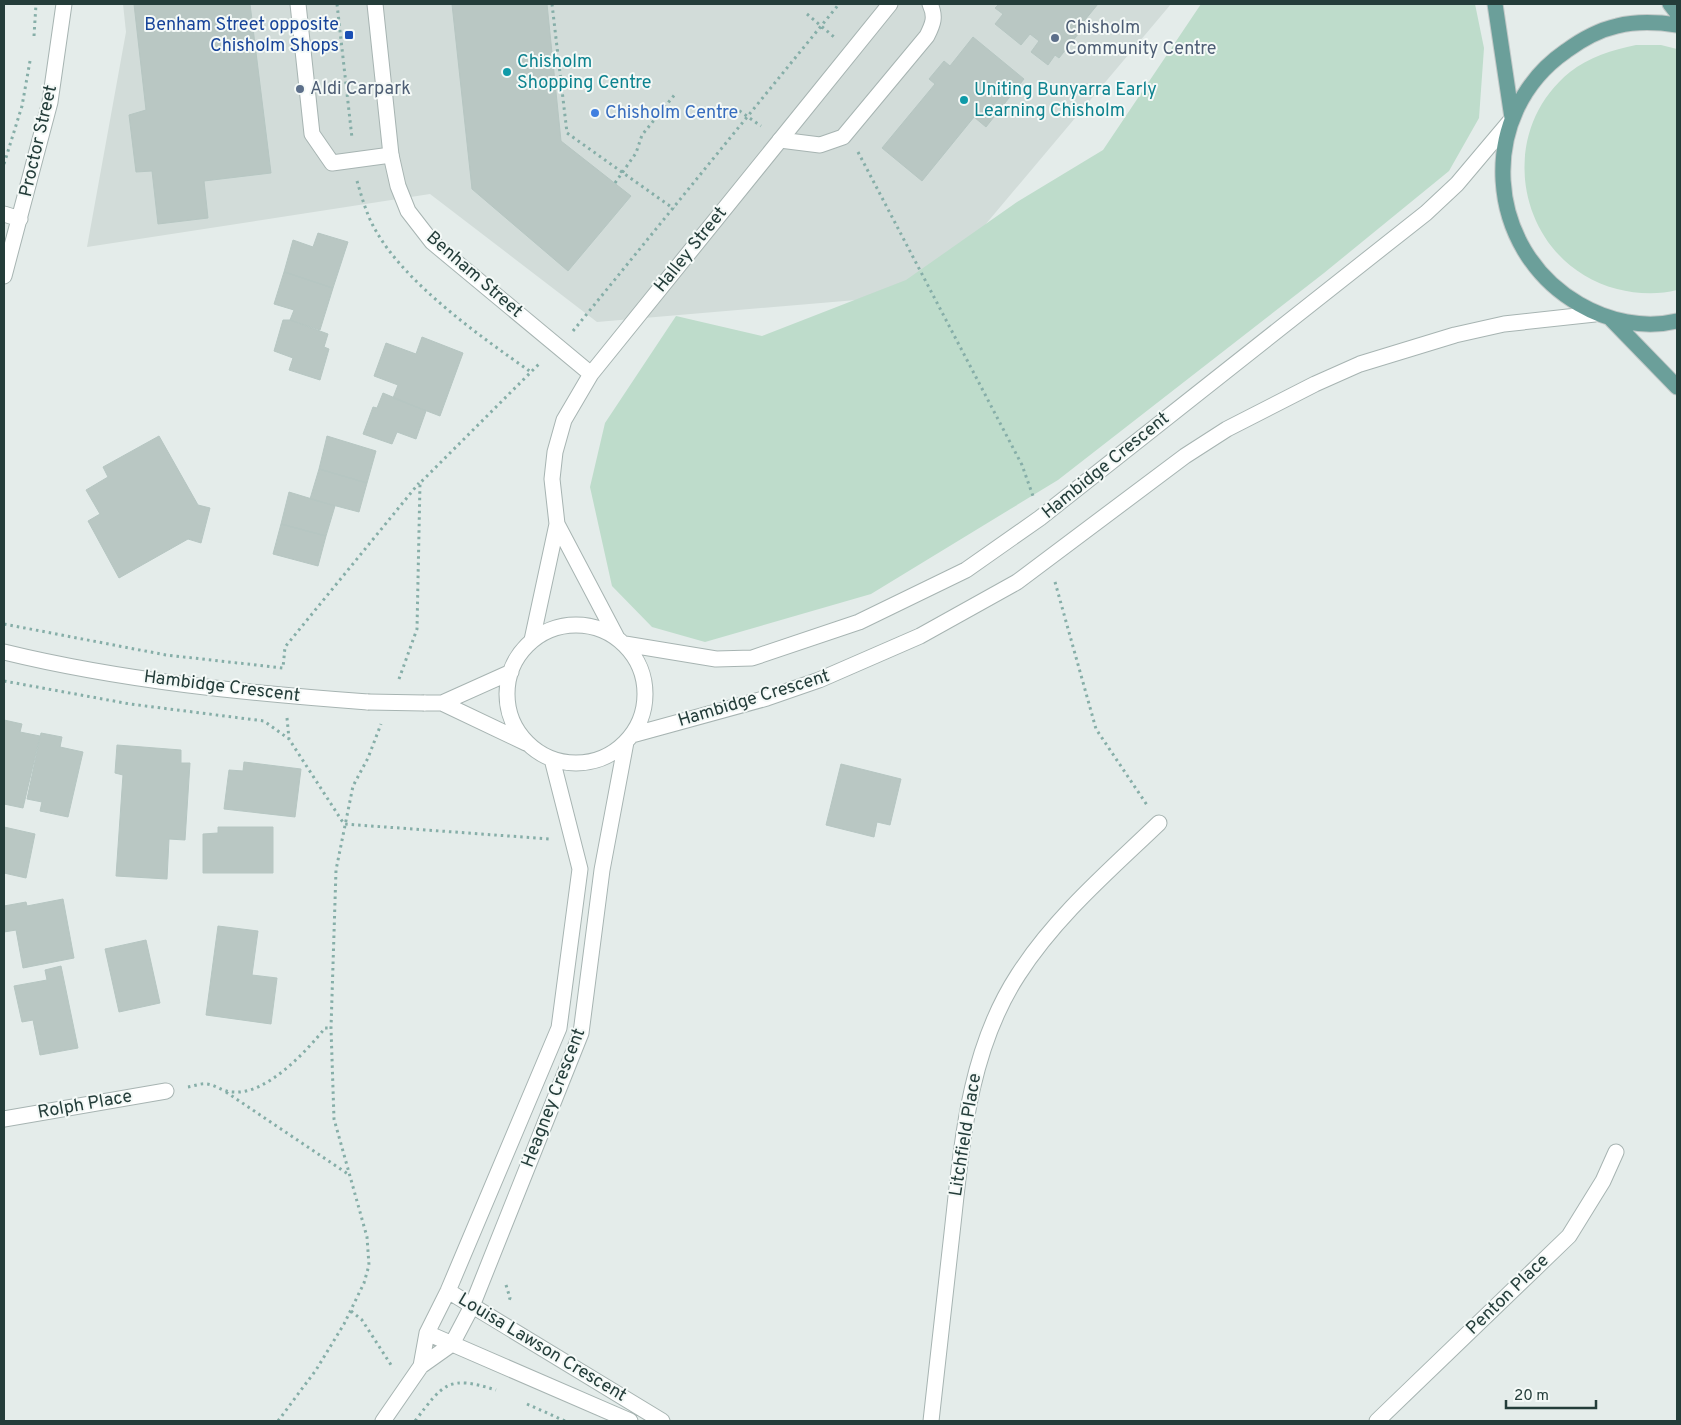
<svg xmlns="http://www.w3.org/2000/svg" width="1681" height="1425" viewBox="0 0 1681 1425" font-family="Overpass,sans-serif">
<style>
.built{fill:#d2dcd9}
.green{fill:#bedccb}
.building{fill:#b9c7c3;stroke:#b6c6c2}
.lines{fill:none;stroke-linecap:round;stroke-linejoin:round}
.service-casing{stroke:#a7b4b2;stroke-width:17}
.minor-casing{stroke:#a7b4b2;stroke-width:17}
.tertiary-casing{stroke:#a7b4b2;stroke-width:17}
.primary-casing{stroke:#c2c9c8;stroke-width:17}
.path{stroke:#86aea8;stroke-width:3;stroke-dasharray:2.5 4;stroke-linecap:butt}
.service{stroke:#fff;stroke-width:15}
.minor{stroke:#fff;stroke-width:15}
.tertiary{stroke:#fff;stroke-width:15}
.primary{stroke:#6b9f9a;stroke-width:15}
.tertiary-bridge-casing{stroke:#a7b4b2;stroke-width:17;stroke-linecap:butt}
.tertiary-bridge{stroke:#fff;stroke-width:15}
.transit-dot{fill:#1a4fb4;stroke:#f4f9f7;stroke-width:2}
.service-dot{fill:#5c6f8a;stroke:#f4f9f7;stroke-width:2}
.culture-dot{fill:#0f9aa8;stroke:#f4f9f7;stroke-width:2}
.shop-dot{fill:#3f7fe0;stroke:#f4f9f7;stroke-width:2}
.labels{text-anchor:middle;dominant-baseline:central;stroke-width:4;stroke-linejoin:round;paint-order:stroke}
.transit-label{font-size:18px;fill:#164399;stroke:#f4f9f7;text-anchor:end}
.service-label{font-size:18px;fill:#4e5e75;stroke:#f4f9f7;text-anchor:start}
.culture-label{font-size:18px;fill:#0d838f;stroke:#f4f9f7;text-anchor:start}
.shop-label{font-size:18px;fill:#366cbe;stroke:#f4f9f7;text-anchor:start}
.street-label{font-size:18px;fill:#243d3a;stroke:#f4f9f7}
</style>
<rect width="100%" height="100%" fill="#e4ecea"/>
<path class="built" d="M123,4H1171L927,294L597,322L430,194L87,247L126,32Z"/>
<path class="green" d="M1201,4H1475L1484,48L1479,118L1449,171L1324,273L1058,480L871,594L705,642L652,627L612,586L590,487L605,423L676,316L762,336L906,280L1017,202L1103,150Z
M1636,45H1661L1677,49V290C1658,295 1636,294 1617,289C1520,264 1491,136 1570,72C1589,57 1612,50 1636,45Z"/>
<path class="building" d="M134,4H250L271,173L204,181L208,218L158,224L152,171L136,172L129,115L146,110Z
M452,4H547L561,141L631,196L568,271L472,189Z
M999,4H1098L1080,26L1083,28L1059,58L1055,55L1048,65L1031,52L1039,41L1030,34L1021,45L995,24L1003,14L995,8Z
M973,37L1024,79L986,127L974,117L922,181L882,148L935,84L929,79L944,61L950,66Z
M318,233L348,242L333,288L284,272L293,240L313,247Z
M284,272L333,288L320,330L290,320L294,310L274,304Z
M283,320H290L328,334L324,347L329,349L320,380L289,370L293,358L274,351Z
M422,337L463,353L440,416L393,398L398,385L374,376L386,343L416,354Z
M383,393L426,411L416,439L397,432L392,444L363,434L373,407L377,408Z
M159,436L198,505L210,508L201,543L188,539L119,578L88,521L100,514L86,490L108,477L103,467Z
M327,436L376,451L367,483L319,469Z
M319,469L367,483L359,512L310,499Z
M289,492L335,506L326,536L281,524Z
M281,524L326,536L318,566L273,554Z
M4,720L22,724L20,732L40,736L23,808L4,804Z
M41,733L62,737L60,747L83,752L68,817L40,811L42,802L27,799Z
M117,745L181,750V763H190L185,840L169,839L167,879L116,876L123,775L115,773Z
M244,762L301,769L295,817L224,809L229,770L243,771Z
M841,764L901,779L890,825L877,822L874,837L826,825Z
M4,827L35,834L26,878L4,873Z
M218,827H273V873H203V834L218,833Z
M63,899L74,958L23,968L16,930L4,932V906L26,902L27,906Z
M218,926L258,931L252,975L277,978L271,1024L206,1015Z
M146,940L160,1003L119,1012L105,949Z
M61,966L78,1048L40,1055L33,1020L22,1022L14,986L47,980L45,970Z"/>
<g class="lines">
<g class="service-casing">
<path id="service" d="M298,4L312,134L332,163L391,155
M780,140L820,145L843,137L927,36C933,24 936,17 930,4"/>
</g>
<g class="minor-casing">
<path id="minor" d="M375,4L391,155L398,186L408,211L432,242L591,374
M4,214L20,219
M4,276L50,102L64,4
M557,524L616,636
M532,640L557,524L552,479L555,452L564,420L591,374L890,4
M4,1119L166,1091
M931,1421C938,1358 945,1296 952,1233C962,1144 968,1052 1018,975C1056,916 1109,871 1159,823
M1377,1421L1569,1236L1603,1181L1616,1152"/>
</g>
<g class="tertiary-casing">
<path id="tertiary" d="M507 694a69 69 0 1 1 138 0a69 69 0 1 1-138 0Z
M625,644L716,659L752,658L859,622L966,570L1040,518L1426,213L1457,184L1511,120
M4,652C123,681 246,693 368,702
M424,703H442L511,672
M442,703L526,743
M632,735L767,698L819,680L920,636L1017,582L1185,456L1227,429L1315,384L1360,364L1455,335L1504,324L1595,314
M448,1291L662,1421
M427,1333L630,1421
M421,1366L452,1344L472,1306L581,1033L602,870L626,742
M383,1421L421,1366L427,1333L448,1291L559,1028L580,869L552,759"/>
</g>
<g class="primary-casing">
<path id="primary" d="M1495,4L1512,118
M1670,4L1677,13
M1677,25C1657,22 1637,21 1617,26C1599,30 1581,40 1566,51C1475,114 1485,250 1579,304C1608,321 1644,329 1677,321
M1611,319L1677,387"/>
</g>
<path class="path" d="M337,4L352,138
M552,4L567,133L674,209
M807,14L834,37
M34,36L36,4
M734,107L761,126
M858,152L1022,465L1033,496
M4,164L22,106L30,61
M357,181C362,198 367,216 376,231C406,284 481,337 531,372
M615,183L636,153L642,135L676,93
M573,331L839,4
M1055,582L1096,729L1147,805
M4,624L166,655L283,668L285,647L419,483
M399,679L417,629L420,483L541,362
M4,681L130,704L264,721L289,739
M287,718L289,739L344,824L550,839
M188,1087C194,1086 201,1083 207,1084C216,1085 223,1092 233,1092C266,1095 306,1052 325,1028H331
M226,1092L348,1174
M506,1285L510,1298L508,1303
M351,1311L362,1320L393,1368
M527,1404L565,1421
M278,1421L316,1370L344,1324L364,1283L369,1265L367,1237L334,1119L331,1028L336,870L353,786L368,758L381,724
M415,1421C444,1383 448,1375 496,1390"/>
<use href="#service" class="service"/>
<use href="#minor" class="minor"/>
<use href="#tertiary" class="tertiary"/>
<use href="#primary" class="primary"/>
<g class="tertiary-bridge-casing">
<path id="tertiary-bridge" d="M368,702L424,703"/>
</g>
<use href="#tertiary-bridge" class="tertiary-bridge"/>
</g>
<rect class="transit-dot" x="344" y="30" width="10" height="10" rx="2.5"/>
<g class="service-dot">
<circle cx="1055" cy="38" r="5"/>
<circle cx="300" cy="89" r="5"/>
</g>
<g class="culture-dot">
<circle cx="507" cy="72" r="5"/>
<circle cx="964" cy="100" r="5"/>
</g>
<circle class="shop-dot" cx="595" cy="113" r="5"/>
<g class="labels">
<g class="transit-label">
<text x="339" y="25">Benham Street opposite<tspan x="339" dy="21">Chisholm Shops</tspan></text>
</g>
<g class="service-label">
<text x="1065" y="28">Chisholm<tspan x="1065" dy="21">Community Centre</tspan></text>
<text x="310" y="89">Aldi Carpark</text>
</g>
<g class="culture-label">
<text x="517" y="62">Chisholm<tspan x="517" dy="21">Shopping Centre</tspan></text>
<text x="974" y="90">Uniting Bunyarra Early<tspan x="974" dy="21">Learning Chisholm</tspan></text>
</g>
<g class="shop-label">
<text x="605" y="113">Chisholm Centre</text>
</g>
<g class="street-label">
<text transform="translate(39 141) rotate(-77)">Proctor Street</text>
<text transform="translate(691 250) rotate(-51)">Halley Street</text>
<text transform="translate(474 275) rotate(41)">Benham Street</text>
<text transform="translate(1106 466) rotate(-39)">Hambidge Crescent</text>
<text transform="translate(222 687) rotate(7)">Hambidge Crescent</text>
<text transform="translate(754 699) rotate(-17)">Hambidge Crescent</text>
<text transform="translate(554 1098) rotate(-69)">Heagney Crescent</text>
<text transform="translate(85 1105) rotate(-10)">Rolph Place</text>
<text transform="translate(966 1135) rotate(-81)">Litchfield Place</text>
<text transform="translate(1508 1295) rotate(-44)">Penton Place</text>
<text transform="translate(542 1348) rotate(31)">Louisa Lawson Crescent</text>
</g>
</g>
<rect width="1681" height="1425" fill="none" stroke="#243d3a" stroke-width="10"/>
<path d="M1506 1400v8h90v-8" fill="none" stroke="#243d3a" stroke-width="2.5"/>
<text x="1514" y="1400" font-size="15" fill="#243d3a" stroke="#f4f9f7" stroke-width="4" paint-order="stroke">20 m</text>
</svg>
